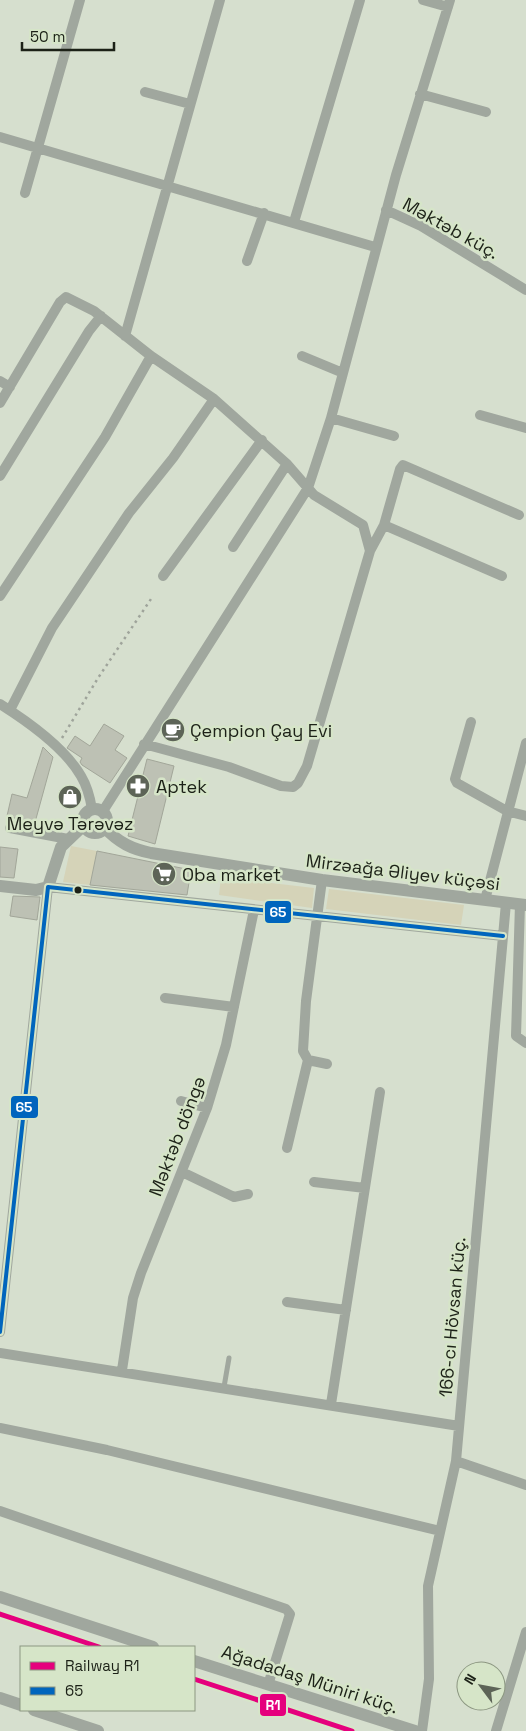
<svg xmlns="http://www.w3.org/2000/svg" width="526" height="1731" viewBox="0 0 526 1731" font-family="'Space Grotesk',sans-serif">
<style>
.green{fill:#d5d3b8}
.building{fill:#bdc1b4;stroke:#a2a699}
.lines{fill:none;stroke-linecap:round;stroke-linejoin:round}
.path{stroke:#9fa49b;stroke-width:2.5;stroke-dasharray:2.5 4;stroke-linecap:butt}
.service{stroke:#a0a79e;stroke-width:5}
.minor{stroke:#a0a79e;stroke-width:10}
.tertiary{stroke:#a0a79e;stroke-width:12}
.bus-1-casing{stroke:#d6e5c8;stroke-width:8}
.bus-1{stroke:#0065bd;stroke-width:4}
.rail-1-casing{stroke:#d6e5c8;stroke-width:9}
.rail-1{stroke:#e5007d;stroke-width:5}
.bus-dot{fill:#1c2117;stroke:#d6e5c8;stroke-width:2}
.labels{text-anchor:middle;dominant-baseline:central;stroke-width:5;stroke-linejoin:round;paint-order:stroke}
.street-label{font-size:18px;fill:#1c2117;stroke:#d6e5c8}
.poi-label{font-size:18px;fill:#1c2117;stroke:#d6e5c8;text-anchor:start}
.line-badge{stroke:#d6e5c8;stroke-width:2}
.badge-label{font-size:14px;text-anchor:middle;font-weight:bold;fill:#fff}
</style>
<rect width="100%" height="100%" fill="#d6dfce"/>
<path class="green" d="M71,846L97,851L90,885L63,882Z
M221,877L314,888L312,908L219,895Z
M329,889L464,905L461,925L326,909Z"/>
<path class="building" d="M104,724L124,736L115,750L127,758L110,783L82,765L80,762L82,758L67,748L75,736L90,746Z
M43,747L53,757L34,826L21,823L22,820L7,816L12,794L27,798Z
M147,759L174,766L155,844L128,836L138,796L131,794L135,777L142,779Z
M63,789L77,795L73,804L59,798Z
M0,847L18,849L14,878L0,877Z
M97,851L191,870L187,895L90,885Z
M13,896L40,897L37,920L10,916Z"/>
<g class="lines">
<path class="path" d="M62,738L98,678L151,599"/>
<path class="service" d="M224,1387L229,1358"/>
<path class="minor" d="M423,0L448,7
M145,92L190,104
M420,94L486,112
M0,137L375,247
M25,193L80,0
M386,210L421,226L526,290
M294,222L360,0
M247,261L264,213
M125,336L220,0
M302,356L343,373
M0,381L10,387
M0,403L60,302L66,297L94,311L151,356L214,399L287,464L314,495L363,525L370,551L307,766L298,783L293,787L281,786L229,767L144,744
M480,415L526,428
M331,418L394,436
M0,476L89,331L101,316
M384,525L502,576
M233,547L287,464
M370,551L384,525L400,469L403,465L519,515
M163,576L262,440
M0,596L105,437L151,356
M0,704C27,721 65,748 81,776C87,786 90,797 92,809
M10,710L52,628L129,513L173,458L214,399
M471,722L455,779L457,783L507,811L526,816
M103,811L308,488L331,418L396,175L450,0
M10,828L68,839
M485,900L526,743
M520,904L516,1036L526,1043
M165,998L234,1007
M308,1060L327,1064
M181,1101L207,1108
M287,1148L308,1060L303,1051L306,1001L322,880
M182,1172L234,1197L248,1194
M314,1182L365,1188
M287,1302L346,1310
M0,1332L48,887L503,936
M0,1353L459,1426
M122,1370L133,1298L141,1273L207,1108L226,1045L254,910
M331,1404L380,1092
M0,1428L107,1450L440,1531
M456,1461L526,1485
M0,1511L286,1609L290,1614L268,1685
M422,1731L429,1679L428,1586L456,1461L506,903
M496,1731L526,1632"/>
<path class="tertiary" d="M83 821a12 12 0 1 1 24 0a12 12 0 1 1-24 0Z
M105,828C119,843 132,849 151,853L322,880L526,905
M0,886L36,890L48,887L61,847L84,825
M0,1597L153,1647
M194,1661L415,1731
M0,1698L21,1705
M34,1710L98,1731"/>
<g class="bus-1-casing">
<path id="bus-1" d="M0,1332L48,887L503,936"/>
</g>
<use href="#bus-1" class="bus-1"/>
<g class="rail-1-casing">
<path id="rail-1" d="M0,1614L99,1647
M194,1679L352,1731"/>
</g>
<use href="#rail-1" class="rail-1"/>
</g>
<defs>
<g id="cafe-disc" transform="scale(1.25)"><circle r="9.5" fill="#5d6457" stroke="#d6e5c8"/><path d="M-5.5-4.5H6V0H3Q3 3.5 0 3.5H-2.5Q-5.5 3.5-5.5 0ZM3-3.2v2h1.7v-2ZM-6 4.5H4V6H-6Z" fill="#fff"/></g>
<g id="pharmacy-disc" transform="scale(1.25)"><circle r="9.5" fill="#5d6457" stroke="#d6e5c8"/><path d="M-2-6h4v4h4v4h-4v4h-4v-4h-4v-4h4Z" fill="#fff"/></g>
<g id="shop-disc" transform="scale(1.25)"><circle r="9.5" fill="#5d6457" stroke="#d6e5c8"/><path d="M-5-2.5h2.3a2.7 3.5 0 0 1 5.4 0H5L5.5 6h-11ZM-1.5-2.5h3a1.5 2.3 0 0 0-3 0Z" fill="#fff"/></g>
<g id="supermarket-disc" transform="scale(1.25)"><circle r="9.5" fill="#5d6457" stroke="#d6e5c8"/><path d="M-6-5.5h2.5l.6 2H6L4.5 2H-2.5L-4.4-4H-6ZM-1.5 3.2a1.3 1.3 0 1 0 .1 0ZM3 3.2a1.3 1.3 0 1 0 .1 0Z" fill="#fff"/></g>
</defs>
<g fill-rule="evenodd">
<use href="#cafe-disc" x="173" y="730"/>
<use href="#pharmacy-disc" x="138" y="786"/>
<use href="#shop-disc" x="70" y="797"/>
<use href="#supermarket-disc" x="164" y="874"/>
</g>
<circle class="bus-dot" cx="78" cy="890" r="4.5"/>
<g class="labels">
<g class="street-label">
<text transform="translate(451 228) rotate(29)">Məktəb küç.</text>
<text transform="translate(403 872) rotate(7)">Mirzəağa Əliyev küçəsi</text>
<text transform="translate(177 1136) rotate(-69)">Məktəb döngə</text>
<text transform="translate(452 1317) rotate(-85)">166-cı Hövsan küç.</text>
<text transform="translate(310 1679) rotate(18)">Ağadadaş Müniri küç.</text>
</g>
<g class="poi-label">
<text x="190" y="730">Çempion Çay Evi</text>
<text x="156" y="786">Aptek</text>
<text x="70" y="823" text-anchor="middle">Meyvə Tərəvəz</text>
<text x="182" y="874">Oba market</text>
</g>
</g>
<g class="line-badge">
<rect x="264" y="900" width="28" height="24" rx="5" fill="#0065bd"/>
<rect x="10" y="1095" width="29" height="24" rx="5" fill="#0065bd"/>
<rect x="259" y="1693" width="28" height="24" rx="5" fill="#e5007d"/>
</g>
<g class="badge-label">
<text x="278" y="917">65</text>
<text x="24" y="1112">65</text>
<text x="273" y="1710">R1</text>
</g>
<rect x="20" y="1646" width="175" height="65" fill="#d6e5c8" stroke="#8c9781"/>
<rect x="30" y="1662" width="25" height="8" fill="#e5007d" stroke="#8c9781"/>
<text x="65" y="1671" font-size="15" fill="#1c2117">Railway R1</text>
<rect x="30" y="1687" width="25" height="8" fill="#0065bd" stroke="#8c9781"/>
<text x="65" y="1696" font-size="15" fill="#1c2117">65</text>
<g transform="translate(481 1686) rotate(302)"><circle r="24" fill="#d6e5c8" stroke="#8c9781"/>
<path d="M0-4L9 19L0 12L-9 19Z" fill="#5d6457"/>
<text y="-8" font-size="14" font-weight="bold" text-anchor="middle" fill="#1c2117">N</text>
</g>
<path d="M22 42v8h92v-8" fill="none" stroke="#1c2117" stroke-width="2.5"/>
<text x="30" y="42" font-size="15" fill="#1c2117" stroke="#d6e5c8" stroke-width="4" paint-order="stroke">50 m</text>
</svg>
